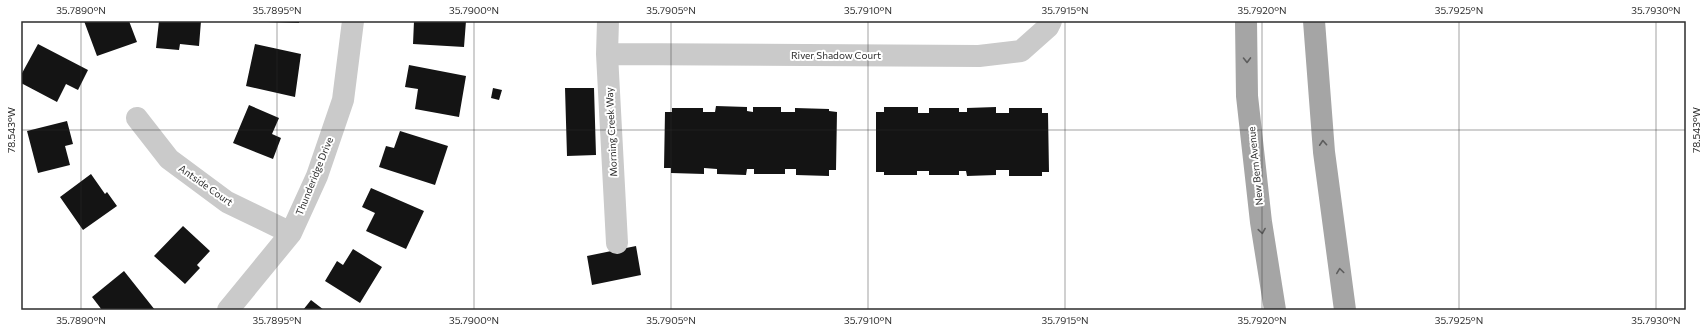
<svg xmlns="http://www.w3.org/2000/svg" width="1707" height="331" viewBox="0 0 1707 331" font-family="Commissioner,sans-serif">
<style>
.building{fill:#141414}
.lines{fill:none;stroke-linecap:round;stroke-linejoin:round}
.minor{stroke:#cacaca;stroke-width:22}
.major{stroke:#a5a5a5;stroke-width:22}
.oneway{stroke:#5d5d5d}
.ticks{fill:none;stroke:#2d2d2d;stroke-width:1;stroke-opacity:0.45}
.labels{text-anchor:middle;dominant-baseline:central;stroke-width:4;stroke-linejoin:round;paint-order:stroke}
.street-label{font-size:10px;fill:#2d2d2d;stroke:#fff}
.neatline{fill:none;stroke:#2d2d2d;stroke-width:1.5}
.ticks-label{font-size:10px;text-anchor:middle;fill:#2d2d2d}
</style>
<rect width="100%" height="100%" fill="#fff"/>
<path class="building" d="M84,21H129L137,42L97,56Z
M159,21H201L199,46L180,44L179,50L156,48Z
M267,21H299V23L267,22Z
M414,21H466L464,47L413,44Z
M38,44L88,70L78,90L66,84L57,102L21,83V75Z
M255,44L301,54L295,97L246,86Z
M409,65L466,76L459,117L415,109L418,89L405,87Z
M493,88L502,90L499,100L491,98Z
M565,88H594L596,155L567,156Z
M249,105L279,118L272,134L281,138L273,159L233,143Z
M716,106L747,107V111L753,112V107H781V112H795V108L829,109V111L837,112L836,170H829V176L796,175V169H785V174H754V169H747L746,175L717,174V169L704,168V174L671,173V168H664L665,112H672V108H703V112H715Z
M884,107H918V113H929V108H959V112H967V108L996,107V113H1009V108H1042V113H1048L1049,172H1042V176H1009V170H996V175L967,176L966,171H959V175H929V171H917V175H884V172H876V112H884Z
M67,121L73,144L65,146L70,165L38,173L27,131Z
M400,131L448,146L435,185L379,167L386,146L394,148Z
M91,174L105,194L107,192L117,206L83,230L60,197Z
M371,188L424,211L406,249L366,231L375,213L362,207Z
M183,226L210,251L197,265L200,268L185,284L154,256Z
M636,246L641,275L592,285L587,256Z
M353,249L382,267L360,303L325,281L337,261L343,265Z
M124,271L155,310H102L92,297Z
M311,300L324,310H303Z"/>
<g class="lines">
<path class="minor" d="M608,21L607,54L617,243
M607,54L979,56L1021,51L1048,27L1051,21
M137,118L169,159L227,202L291,233
M228,310L291,233L317,176L343,100L353,21"/>
<path class="major" d="M1246,21L1247,96L1261,222L1275,310
M1314,21L1324,152L1345,310"/>
</g>
<defs><path id="oneway-chevron" d="M-2-3.5L2.5 0L-2 3.5" fill="none" stroke-width="1.6" stroke-linecap="round" stroke-linejoin="round"/></defs>
<g class="oneway">
<use href="#oneway-chevron" transform="translate(1247 60) rotate(89)"/>
<use href="#oneway-chevron" transform="translate(1323 143) rotate(-94)"/>
<use href="#oneway-chevron" transform="translate(1262 231) rotate(81)"/>
<use href="#oneway-chevron" transform="translate(1340 271) rotate(-98)"/>
</g>
<path class="ticks" d="M81,21V310M277,21V310M474,21V310M671,21V310M868,21V310M1065,21V310M1262,21V310M1459,21V310M1656,21V310M21,130H1686"/>
<g class="labels">
<g class="street-label">
<text x="836" y="55">River Shadow Court</text>
<text transform="translate(611 132) rotate(-93)">Morning Creek Way</text>
<text transform="translate(1255 166) rotate(-96)">New Bern Avenue</text>
<text transform="translate(314 176) rotate(-68)">Thunderidge Drive</text>
<text transform="translate(206 185) rotate(35)">Antside Court</text>
</g>
</g>
<rect width="1707" height="331" fill="none" stroke="#ffffff" stroke-width="44"/>
<rect x="22" y="22" width="1663" height="287" class="neatline"/>
<g class="ticks-label">
<text x="81" y="14">35.7890°N</text>
<text x="277" y="14">35.7895°N</text>
<text x="474" y="14">35.7900°N</text>
<text x="671" y="14">35.7905°N</text>
<text x="868" y="14">35.7910°N</text>
<text x="1065" y="14">35.7915°N</text>
<text x="1262" y="14">35.7920°N</text>
<text x="1459" y="14">35.7925°N</text>
<text x="1656" y="14">35.7930°N</text>
<text transform="translate(1696 130) rotate(-90)" y="4">78.543°W</text>
<text transform="translate(11 130) rotate(-90)" y="4">78.543°W</text>
<text x="81" y="324">35.7890°N</text>
<text x="277" y="324">35.7895°N</text>
<text x="474" y="324">35.7900°N</text>
<text x="671" y="324">35.7905°N</text>
<text x="868" y="324">35.7910°N</text>
<text x="1065" y="324">35.7915°N</text>
<text x="1262" y="324">35.7920°N</text>
<text x="1459" y="324">35.7925°N</text>
<text x="1656" y="324">35.7930°N</text>
</g>
</svg>
